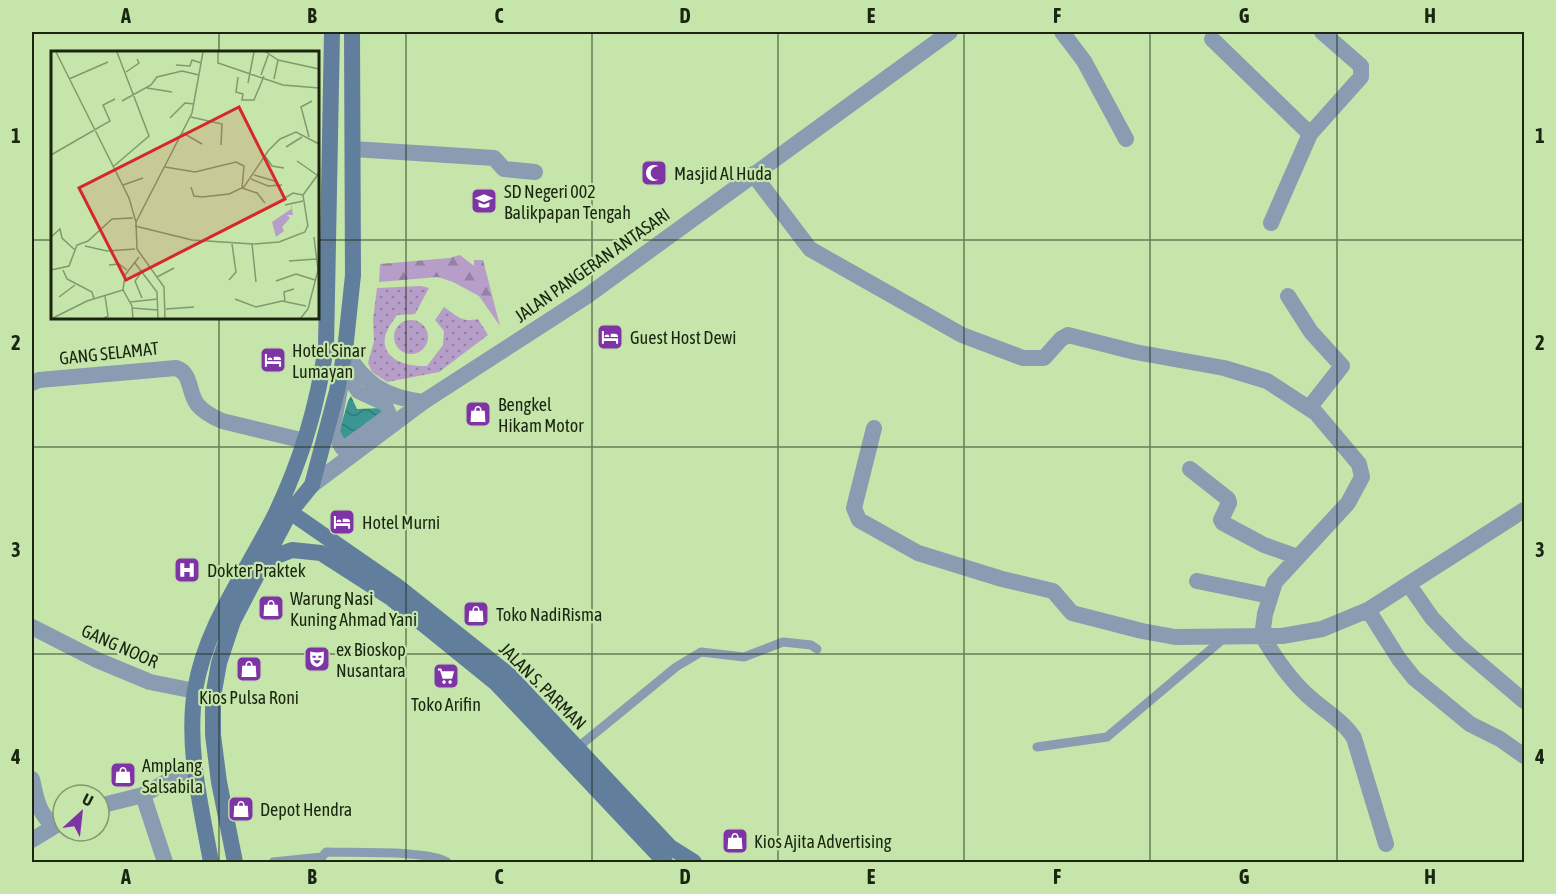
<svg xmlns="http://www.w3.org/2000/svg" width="1556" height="894" viewBox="0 0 1556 894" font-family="'Asap Condensed',sans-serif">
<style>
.forest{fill:url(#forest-firs)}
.park{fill:url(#park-dots)}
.water{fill:url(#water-waves)}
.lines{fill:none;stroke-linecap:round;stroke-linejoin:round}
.service{stroke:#899cb1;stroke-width:9}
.pedestrian{stroke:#899cb1;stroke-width:14}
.minor{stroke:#899cb1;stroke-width:16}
.tertiary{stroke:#899cb1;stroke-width:16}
.secondary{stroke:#617e9d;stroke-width:16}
.grid{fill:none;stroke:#1a2610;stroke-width:1.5;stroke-opacity:0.55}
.labels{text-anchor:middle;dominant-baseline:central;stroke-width:4.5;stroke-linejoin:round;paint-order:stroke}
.poi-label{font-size:18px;fill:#1a2610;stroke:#c5e5ab;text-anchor:start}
.street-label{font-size:18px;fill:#1a2610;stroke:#c5e5ab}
.inset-road{fill:none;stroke:#81996d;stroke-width:1.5}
.view{fill:#d62828;fill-opacity:0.15;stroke:#d62828;stroke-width:3}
.inset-edge{fill:none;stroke:#1a2610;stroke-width:3}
.neatline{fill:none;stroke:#1a2610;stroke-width:2}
.grid-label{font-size:20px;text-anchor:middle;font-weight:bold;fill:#1a2610}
</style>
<defs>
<pattern id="forest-firs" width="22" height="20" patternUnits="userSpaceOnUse" patternTransform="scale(1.5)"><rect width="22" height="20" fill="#b79ec9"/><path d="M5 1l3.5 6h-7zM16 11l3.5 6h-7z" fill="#9481a2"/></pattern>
<pattern id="park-dots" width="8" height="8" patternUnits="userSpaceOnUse" patternTransform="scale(1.5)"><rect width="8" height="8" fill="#b79ec9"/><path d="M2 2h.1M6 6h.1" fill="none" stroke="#9481a2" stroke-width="1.8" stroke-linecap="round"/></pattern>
<pattern id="water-waves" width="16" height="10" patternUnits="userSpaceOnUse" patternTransform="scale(1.5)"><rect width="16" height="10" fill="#3a9692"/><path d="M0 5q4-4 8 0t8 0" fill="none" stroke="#307a76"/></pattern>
</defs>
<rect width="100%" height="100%" fill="#c5e5ab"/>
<path class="forest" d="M460,255L474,266V260H483L500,326L479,296L453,282L438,277L379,282L380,264L449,258Z"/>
<path class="park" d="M421,286L429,288L415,314L397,315C392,322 387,329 385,337C381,361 410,367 427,366L443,345L444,331L435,320L444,307C457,316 462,323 478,319L488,335L439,372L387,382L372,372L368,363L374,341L373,320L377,288Z
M394 337a17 17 0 1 1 34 0a17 17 0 1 1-34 0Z"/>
<path class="water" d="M351,396L357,409L382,408L385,413L344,444L338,436L348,401Z"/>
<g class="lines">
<path class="service" d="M1037,747L1107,737L1223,639
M577,748L676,667L701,652L744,657L783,642L811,645L817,649
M273,862L322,857
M320,862L322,857L326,852C352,853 429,850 447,862"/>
<path class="pedestrian" d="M344,372L358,392L386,405L390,414L342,449L333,433Z"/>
<path class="minor" d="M1062,32L1084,61L1126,139
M1212,39L1310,134
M353,149L494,158L504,169L535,172
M753,174L810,249L962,335L1023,358H1044L1061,339L1068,335L1135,352L1224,368L1267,381L1316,413L1359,464L1362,477L1348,503L1275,582L1265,614L1262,636
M1271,223L1310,134L1361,77V66L1322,32
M1288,296L1311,332L1342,366L1309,408
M345,351C365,384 384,397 423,402
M32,383L39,380L176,368C192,373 188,392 197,404C203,412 213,417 222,421L305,441
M874,428L854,508L859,520L918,553L1002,579L1053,591L1072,613L1142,631L1175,637L1282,636L1322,629L1368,610L1524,510
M1190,469L1228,499L1229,503L1221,520L1223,523L1264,545L1298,557
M312,485L423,402L587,296L950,32
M1197,581L1270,596
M1409,585L1432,618L1458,645L1524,701
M1368,610L1399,659L1414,678L1470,724L1500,739L1524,756
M32,627L97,660L150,682L195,691
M1262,636C1274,656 1287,676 1305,693C1320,708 1343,720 1354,738L1386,844
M32,779C36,797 38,813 53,825
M143,795L165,862"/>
<path class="tertiary" d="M99,806L143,795L194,766
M32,840L63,821"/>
<path class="secondary" d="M290,512L397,586L508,674L670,847L694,862
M263,565L279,555L292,550L321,553L391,598L496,683L665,862
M211,862C201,806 186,748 195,690C206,624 247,572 276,513C302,458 317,407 326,347L332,32
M235,862L219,782L213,735V697L219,663L233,621L290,512L312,485L337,391L345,351L353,275L352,32"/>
</g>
<path class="grid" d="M219,32V52M406,32V862M592,32V862M778,32V862M964,32V862M1150,32V862M1337,32V862M32,240H52M318,240H1524M219,318V862M32,447H1524M32,654H1524"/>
<defs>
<g id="mosque-square" transform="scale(1.35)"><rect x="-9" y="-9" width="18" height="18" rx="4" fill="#7f34a6" stroke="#c5e5ab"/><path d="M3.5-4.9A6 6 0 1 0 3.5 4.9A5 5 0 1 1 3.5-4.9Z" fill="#fff"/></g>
<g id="school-square" transform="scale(1.35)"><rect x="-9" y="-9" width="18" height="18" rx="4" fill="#7f34a6" stroke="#c5e5ab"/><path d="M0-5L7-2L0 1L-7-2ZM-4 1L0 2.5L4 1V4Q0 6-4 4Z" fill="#fff"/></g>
<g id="hotel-square" transform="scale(1.35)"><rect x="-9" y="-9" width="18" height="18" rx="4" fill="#7f34a6" stroke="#c5e5ab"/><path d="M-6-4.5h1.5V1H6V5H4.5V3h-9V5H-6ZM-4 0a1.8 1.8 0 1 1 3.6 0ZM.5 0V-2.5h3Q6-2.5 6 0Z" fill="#fff"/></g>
<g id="shop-square" transform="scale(1.35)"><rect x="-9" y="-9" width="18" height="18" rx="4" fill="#7f34a6" stroke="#c5e5ab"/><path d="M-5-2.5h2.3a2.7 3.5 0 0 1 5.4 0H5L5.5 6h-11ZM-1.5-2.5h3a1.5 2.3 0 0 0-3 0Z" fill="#fff"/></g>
<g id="hospital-square" transform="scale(1.35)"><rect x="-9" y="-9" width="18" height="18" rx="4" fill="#7f34a6" stroke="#c5e5ab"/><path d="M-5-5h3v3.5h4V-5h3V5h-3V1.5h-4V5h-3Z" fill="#fff"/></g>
<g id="theatre-square" transform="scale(1.35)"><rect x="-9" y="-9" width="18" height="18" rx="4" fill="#7f34a6" stroke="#c5e5ab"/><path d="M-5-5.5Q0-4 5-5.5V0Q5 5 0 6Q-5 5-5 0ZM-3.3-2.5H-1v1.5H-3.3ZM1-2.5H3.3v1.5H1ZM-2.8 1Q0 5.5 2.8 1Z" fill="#fff"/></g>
<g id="supermarket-square" transform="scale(1.35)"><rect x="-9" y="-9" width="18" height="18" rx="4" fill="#7f34a6" stroke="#c5e5ab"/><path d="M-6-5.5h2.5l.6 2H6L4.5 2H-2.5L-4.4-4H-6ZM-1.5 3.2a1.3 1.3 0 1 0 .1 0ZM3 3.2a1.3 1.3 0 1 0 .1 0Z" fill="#fff"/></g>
</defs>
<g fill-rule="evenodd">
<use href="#mosque-square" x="654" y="173"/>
<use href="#school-square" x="484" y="201"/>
<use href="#hotel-square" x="610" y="337"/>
<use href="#hotel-square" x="273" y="360"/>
<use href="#shop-square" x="478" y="414"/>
<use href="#hotel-square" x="342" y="522"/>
<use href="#hospital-square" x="187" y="570"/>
<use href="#shop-square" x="271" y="608"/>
<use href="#shop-square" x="476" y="614"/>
<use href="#theatre-square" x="317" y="659"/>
<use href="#shop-square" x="249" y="669"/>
<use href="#supermarket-square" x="446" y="676"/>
<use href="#shop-square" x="123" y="775"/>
<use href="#shop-square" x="241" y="809"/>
<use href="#shop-square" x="735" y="841"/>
</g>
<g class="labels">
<g class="poi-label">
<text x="674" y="173">Masjid Al Huda</text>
<text x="504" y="191">SD Negeri 002<tspan x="504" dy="21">Balikpapan Tengah</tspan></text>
<text x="630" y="337">Guest Host Dewi</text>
<text x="292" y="350">Hotel Sinar<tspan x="292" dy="21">Lumayan</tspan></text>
<text x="498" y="404">Bengkel<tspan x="498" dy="21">Hikam Motor</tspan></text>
<text x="362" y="522">Hotel Murni</text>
<text x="207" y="570">Dokter Praktek</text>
<text x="290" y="598">Warung Nasi<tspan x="290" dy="21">Kuning Ahmad Yani</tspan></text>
<text x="496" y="614">Toko NadiRisma</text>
<text x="336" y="649">ex Bioskop<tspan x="336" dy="21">Nusantara</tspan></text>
<text x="249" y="697" text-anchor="middle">Kios Pulsa Roni</text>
<text x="446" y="704" text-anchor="middle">Toko Arifin</text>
<text x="142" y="765">Amplang<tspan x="142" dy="21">Salsabila</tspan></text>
<text x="260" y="809">Depot Hendra</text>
<text x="754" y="841">Kios Ajita Advertising</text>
</g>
<g class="street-label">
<text transform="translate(592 265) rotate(-35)">JALAN PANGERAN ANTASARI</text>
<text transform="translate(109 353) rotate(-6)">GANG SELAMAT</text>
<text transform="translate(120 646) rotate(24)">GANG NOOR</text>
<text transform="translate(543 686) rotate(45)">JALAN S. PARMAN</text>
</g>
</g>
<g transform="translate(51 51)">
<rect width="268" height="268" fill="#c5e5ab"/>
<path d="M240,152L242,164H236L239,167L231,176L233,180L225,186L221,171L240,158Z" fill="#b79ec9"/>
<path class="inset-road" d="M5,1L78,147L85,171L86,198L113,236L114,268M167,1V12L232,34L268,37M215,1L227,9L268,18M125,14L139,15L141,9L150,12M75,21L88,12L86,8M210,24L218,2M187,26L185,41L192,43L191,49H203L213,25M18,28L57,11M223,28L227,9M197,32L203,1M96,37L121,41M71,50L100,34L106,26L131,20L148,24M140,66L171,73L170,94M119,67L134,52L143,53M132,82L151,93M258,86L250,56L261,50M235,96L251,86M0,104L59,70L52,54L64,48M214,105L221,115L233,117M246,110L266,124M63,115L98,85L66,1M114,116L144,121L185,111L193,115L191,137M203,124L227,131M200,128L217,135L231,134M72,134L92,127M140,136L143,145L151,146L178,143L193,136L217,100L229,88L245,81L268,93M191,137L206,142L214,152M234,154L252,150M219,156L242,142L252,144M85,171L141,62L152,1M84,175L141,189L202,193L228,191L254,181L257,174M257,176L252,144L268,122M0,186L9,178L11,187L24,199M201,193L205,231M34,195L56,200L84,198M238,210L265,208M84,212L106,241L107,268M58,214L68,213L76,219M0,219L18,215L26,194L37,190L61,168L82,167M12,219L16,228L41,241L43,248M106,226L123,217M178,229L185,221L181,193M225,230L245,223L264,229M72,239L81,255L82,268M8,246L24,234M91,247L84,230L92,219M184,248L205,256L231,250L255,255M79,251L107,248M234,251L233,241L243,238M81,257L107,259M115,258L143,256M0,268L36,250L72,239L74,224L88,206M52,268L57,265L54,245M249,268L257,258L267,219L263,186"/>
<path class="view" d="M188,56L234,148L75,229L28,137Z"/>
<rect width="268" height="268" class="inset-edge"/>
</g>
<rect width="1556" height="894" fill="none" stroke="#c5e5ab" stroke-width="66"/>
<g transform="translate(81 813) rotate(27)"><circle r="28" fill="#c5e5ab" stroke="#81996d" stroke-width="1.5"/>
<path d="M0-4.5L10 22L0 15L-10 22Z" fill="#7f34a6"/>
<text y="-9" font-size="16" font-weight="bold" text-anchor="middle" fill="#1a2610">U</text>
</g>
<rect x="33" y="33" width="1490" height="828" class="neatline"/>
<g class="grid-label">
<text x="126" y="23">A</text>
<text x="312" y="23">B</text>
<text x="499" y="23">C</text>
<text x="685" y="23">D</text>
<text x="871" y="23">E</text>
<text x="1057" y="23">F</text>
<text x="1244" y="23">G</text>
<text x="1430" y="23">H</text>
<text x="16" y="143">1</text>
<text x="1540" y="143">1</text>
<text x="16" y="350">2</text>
<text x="1540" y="350">2</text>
<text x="16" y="557">3</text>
<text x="1540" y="557">3</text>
<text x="16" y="764">4</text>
<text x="1540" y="764">4</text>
<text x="126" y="884">A</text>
<text x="312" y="884">B</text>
<text x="499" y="884">C</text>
<text x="685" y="884">D</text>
<text x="871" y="884">E</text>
<text x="1057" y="884">F</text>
<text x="1244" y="884">G</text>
<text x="1430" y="884">H</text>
</g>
</svg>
